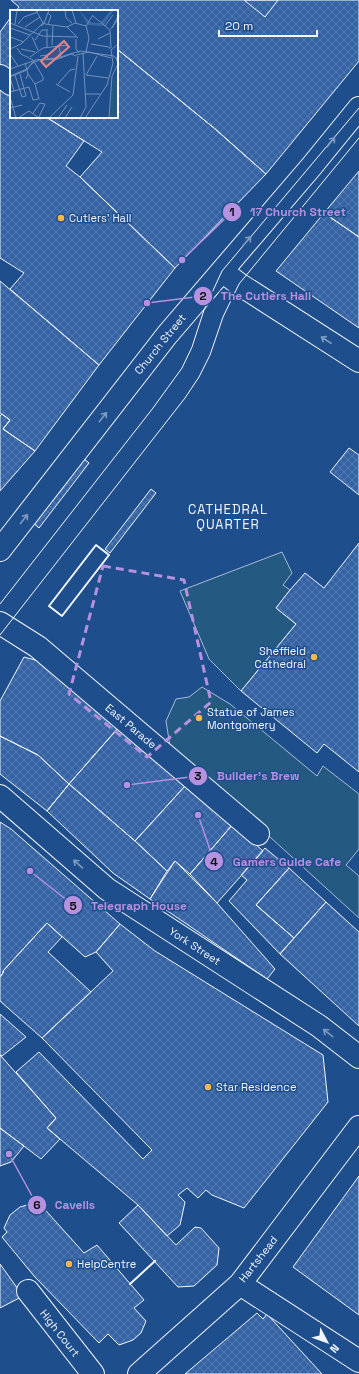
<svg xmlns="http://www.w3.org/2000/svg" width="359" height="1374" viewBox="0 0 359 1374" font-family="'Space Grotesk',sans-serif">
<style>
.grass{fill:#245a82;stroke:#a8bbd7}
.building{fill:url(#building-cross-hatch);stroke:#f2f6ff}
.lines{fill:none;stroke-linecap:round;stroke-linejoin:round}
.pedestrian-casing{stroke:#f2f6ff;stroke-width:24}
.minor-casing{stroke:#f2f6ff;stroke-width:24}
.pedestrian{stroke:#1f4e8c;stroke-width:22}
.minor{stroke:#1f4e8c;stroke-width:22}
.tram{stroke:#f2f6ff;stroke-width:1}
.wall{stroke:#f2f6ff;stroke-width:2}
.oneway{stroke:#7e9ac0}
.marked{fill:none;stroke:#b691df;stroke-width:3;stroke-dasharray:8 5;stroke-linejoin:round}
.poi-dot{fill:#ffb74d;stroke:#1f4e8c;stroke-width:1.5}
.labels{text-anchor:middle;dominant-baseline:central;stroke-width:3;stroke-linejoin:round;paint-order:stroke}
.poi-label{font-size:11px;fill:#f2f6ff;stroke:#1f4e8c;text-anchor:start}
.street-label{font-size:11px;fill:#f2f6ff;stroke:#1f4e8c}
.quarter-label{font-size:13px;letter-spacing:1px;fill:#f2f6ff;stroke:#1f4e8c}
.inset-road{fill:none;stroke:#7391ba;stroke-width:1}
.view{fill:#e38589;fill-opacity:0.15;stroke:#e38589;stroke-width:2}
.inset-edge{fill:none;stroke:#f2f6ff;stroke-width:2}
.leader{fill:none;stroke:#b691df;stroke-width:1.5}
.callout-dot{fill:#b691df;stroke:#1f4e8c;stroke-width:1.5}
.mark-label{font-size:12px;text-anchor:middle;font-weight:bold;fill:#111}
.callout-label{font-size:12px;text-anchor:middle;font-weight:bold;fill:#b691df;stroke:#1f4e8c;stroke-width:3;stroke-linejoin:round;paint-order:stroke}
</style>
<defs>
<pattern id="building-cross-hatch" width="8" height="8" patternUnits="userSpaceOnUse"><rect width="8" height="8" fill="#3563a3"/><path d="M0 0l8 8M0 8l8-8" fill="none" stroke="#537ab1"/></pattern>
</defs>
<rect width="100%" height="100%" fill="#1f4e8c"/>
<path class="grass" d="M282,552L292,573L283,585L290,590L276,608L296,624L241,691L209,659L180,591Z
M202,687L230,704L317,776L323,766L359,794V849L346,865L359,876V918L170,746L166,721L176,699L189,697Z"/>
<path class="building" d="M11,0H359V61L266,174L214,128L117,49V11H16L19,7Z
M244,0H278L265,17Z
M11,17V77L0,69V32Z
M117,49L214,128L266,174L175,268L80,177L102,152L46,117H117Z
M0,85L11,92V117H46L84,141L66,166L80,177L175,268L99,365L10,289L24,273L0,258Z
M359,171V237L324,213Z
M324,213L359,237V328L276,271Z
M0,281L99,365L35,451L3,429L10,420L0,413Z
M2,414L10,420L3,429L35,451L0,491V416Z
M349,448L359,455V495L330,472Z
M82,457L89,463L39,528L32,522Z
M151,489L156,493L110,553L105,549Z
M359,543V772L324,744L317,753L241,691L296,624L276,608L290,590L305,573L324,588Z
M24,657L46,663L118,728L69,784L38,755L0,736V701Z
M118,728L185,786L135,841L69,784Z
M0,736L38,755L69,784L47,811L0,774Z
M69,784L135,841L167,871L150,899L113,873L47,811Z
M185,786L233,824L190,874L175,861L167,871L135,841Z
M0,822L11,829L120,924L96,952L85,957L47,923L3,971V973L0,977Z
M233,824L263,851L217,903L190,874Z
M265,848L289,868L256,905L294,938L280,954L229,901L247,880L241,875Z
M175,861L217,903L275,969L267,979L150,899Z
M289,868L326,902L294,938L256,905Z
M326,902L359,932V1026L280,954Z
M47,923L62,937L48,952L91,992L42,1038L0,1001V977L3,973V971Z
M120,924L155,951L323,1055L328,1102L244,1208L212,1195L206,1190L198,1198L187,1188L178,1195L185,1202L180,1225L167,1236L138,1205L47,1128L56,1118L16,1072L39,1052L143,1159L152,1150L42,1038L113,971L96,952Z
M0,1014L26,1037L2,1056L0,1055Z
M0,1055L56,1118L47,1128L60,1139L41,1159L0,1128Z
M0,1128L24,1146L11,1162L0,1166Z
M359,1176V1315L293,1267Z
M39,1203L84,1253L97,1245L144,1300L134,1308L146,1321L141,1333L133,1340L119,1345L108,1334L99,1343L34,1276L2,1237L7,1232L4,1228L10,1215L20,1207L27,1205L31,1209Z
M138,1205L176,1245L195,1227L201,1228L219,1248L217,1265L194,1286L178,1287L119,1223Z
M0,1264L23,1296L0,1308Z
M257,1313L263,1319L267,1314L322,1374H185Z"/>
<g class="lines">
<g class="pedestrian-casing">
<path id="pedestrian" d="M0,76L11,84
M28,1291L93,1374"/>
</g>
<g class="minor-casing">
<path id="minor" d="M222,271L239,284L359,361
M0,550L167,335L311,167L359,108
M0,623L38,647L258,834
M0,796L107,889L319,1026L359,1057
M240,1284L359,1361
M139,1374L240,1284L359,1127"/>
</g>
<use href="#pedestrian" class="pedestrian"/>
<use href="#minor" class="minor"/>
<path class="tram" d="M0,604L153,408L182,368L192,347L204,310L222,271L359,108
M0,635L185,398L199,377L210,355L223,317L239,284L359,138"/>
<path class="wall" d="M96,545L109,555L62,616L49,606Z
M130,1284L155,1261"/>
</g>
<defs><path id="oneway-shaft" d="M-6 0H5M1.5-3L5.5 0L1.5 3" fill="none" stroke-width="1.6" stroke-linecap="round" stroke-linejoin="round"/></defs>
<g class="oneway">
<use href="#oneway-shaft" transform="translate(331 142) rotate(-51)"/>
<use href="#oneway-shaft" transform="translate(247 241) rotate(-49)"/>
<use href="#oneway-shaft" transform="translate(326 340) rotate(-147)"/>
<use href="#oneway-shaft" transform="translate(103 417) rotate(-52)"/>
<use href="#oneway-shaft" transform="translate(24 519) rotate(-52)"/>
<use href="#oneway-shaft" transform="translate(78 864) rotate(-139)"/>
<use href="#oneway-shaft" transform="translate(328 1033) rotate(-142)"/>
</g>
<path class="marked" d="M103,566L184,580L211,702L147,757L69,694Z"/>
<g class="poi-dot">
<circle cx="61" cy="218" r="4"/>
<circle cx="314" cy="657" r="4"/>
<circle cx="199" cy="718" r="4"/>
<circle cx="208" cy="1087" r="4"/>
<circle cx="69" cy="1264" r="4"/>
</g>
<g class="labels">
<g class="poi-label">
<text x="69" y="218">Cutlers' Hall</text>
<text x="306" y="651" text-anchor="end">Sheffield<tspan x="306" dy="13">Cathedral</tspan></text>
<text x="207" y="712">Statue of James<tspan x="207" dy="13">Montgomery</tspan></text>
<text x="216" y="1087">Star Residence</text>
<text x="77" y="1264">HelpCentre</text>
</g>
<g class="street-label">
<text transform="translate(160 344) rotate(-51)">Church Street</text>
<text transform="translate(131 726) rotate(40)">East Parade</text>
<text transform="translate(195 946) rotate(33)">York Street</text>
<text transform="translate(258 1259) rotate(-52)">Hartshead</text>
<text transform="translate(60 1333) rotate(52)">High Court</text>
</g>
<g class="quarter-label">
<text x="228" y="509">CATHEDRAL<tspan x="228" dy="15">QUARTER</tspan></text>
</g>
</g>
<g transform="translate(10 10)">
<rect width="108" height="108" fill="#1f4e8c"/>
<path d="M108,62V108H100L103,71Z" fill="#245a82"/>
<path d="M69,0L80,12L86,13H90L101,0H104L93,16L78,15Z" fill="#3b69a3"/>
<path class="inset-road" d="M26,0L33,13M55,0L56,8L62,13M62,0L66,13M38,3L41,6L38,14M83,6L100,20M0,13L33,26L66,27M34,13L39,0M5,14L7,0M8,14L14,7L28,2M35,14L57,17L68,28M76,16L79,28L76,42M76,16L83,5M95,16L103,5M15,17L30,7M57,17L65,13L76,16M0,18L20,25M102,18L108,6M101,19L108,9M100,20L101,38M0,27L14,32M22,27L28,40M66,29V39L69,43M88,29L100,23M25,30L32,20H37M81,34L99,37L100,39M42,35L43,16M49,36L51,48M37,37V19M7,38L11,44L23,50L33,67V70L25,74M0,39L11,34L33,13H35L31,16M11,39L25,42M0,44L8,56M66,45L79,42L101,48M30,46L37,45L38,50M87,46L76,65L98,68M20,47L33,38L58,35M15,53L18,64L16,69M21,54L29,50L48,49L61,44L66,46M0,59L23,51M5,65L12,87L16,86L10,64M0,66L17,59L25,50L47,48L70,41L104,46L108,51M0,67L17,60L22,53M0,67L4,81M46,74L60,82M48,74L60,60L65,59M0,82L19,77L23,90L29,89L25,74L18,64M75,84H90M0,87L6,108M0,98L12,95M23,103L30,93L35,94L29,107M8,108L19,101L29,108M39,108L63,85L68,46M48,108L57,95M55,108L62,97M70,108L76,97L73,43M75,108L97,75L103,53L101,40L108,34M99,108L102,66L108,54L106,47"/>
<path class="view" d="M54,31L59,37L36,57L31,51Z"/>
<rect width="108" height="108" class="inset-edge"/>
</g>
<path class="leader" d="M182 260L232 212M147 303L203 296M127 785L198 776M198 815L214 861M30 871L73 905M9 1154L37 1205"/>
<g class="callout-dot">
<circle cx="182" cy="260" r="4"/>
<circle cx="147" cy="303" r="4"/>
<circle cx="127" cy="785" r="4"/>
<circle cx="198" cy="815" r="4"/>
<circle cx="30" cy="871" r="4"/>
<circle cx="9" cy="1154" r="4"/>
<circle cx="232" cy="212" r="10"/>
<circle cx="203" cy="296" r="10"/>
<circle cx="198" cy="776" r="10"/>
<circle cx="214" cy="861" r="10"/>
<circle cx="73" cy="905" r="10"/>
<circle cx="37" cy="1205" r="10"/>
</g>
<g class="mark-label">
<text x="232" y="216">1</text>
<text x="203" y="300">2</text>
<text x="198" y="780">3</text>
<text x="214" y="866">4</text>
<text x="73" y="910">5</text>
<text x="37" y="1209">6</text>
</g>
<g class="callout-label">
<text x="298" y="216">17 Church Street</text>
<text x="266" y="300">The Cutlers Hall</text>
<text x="258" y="780">Builder's Brew</text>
<text x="287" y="866">Gamers Guide Cafe</text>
<text x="139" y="910">Telegraph House</text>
<text x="75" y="1209">Cavells</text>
</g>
<g transform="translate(327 1342) rotate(131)" stroke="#1f4e8c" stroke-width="3" paint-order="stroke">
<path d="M0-3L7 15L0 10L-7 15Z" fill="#f2f6ff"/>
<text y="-6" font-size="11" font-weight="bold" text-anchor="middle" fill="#f2f6ff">N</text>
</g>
<path d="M219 30v6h98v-6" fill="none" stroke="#f2f6ff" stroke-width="2"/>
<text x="225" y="30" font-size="12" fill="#f2f6ff" stroke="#1f4e8c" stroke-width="3" paint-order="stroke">20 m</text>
</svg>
